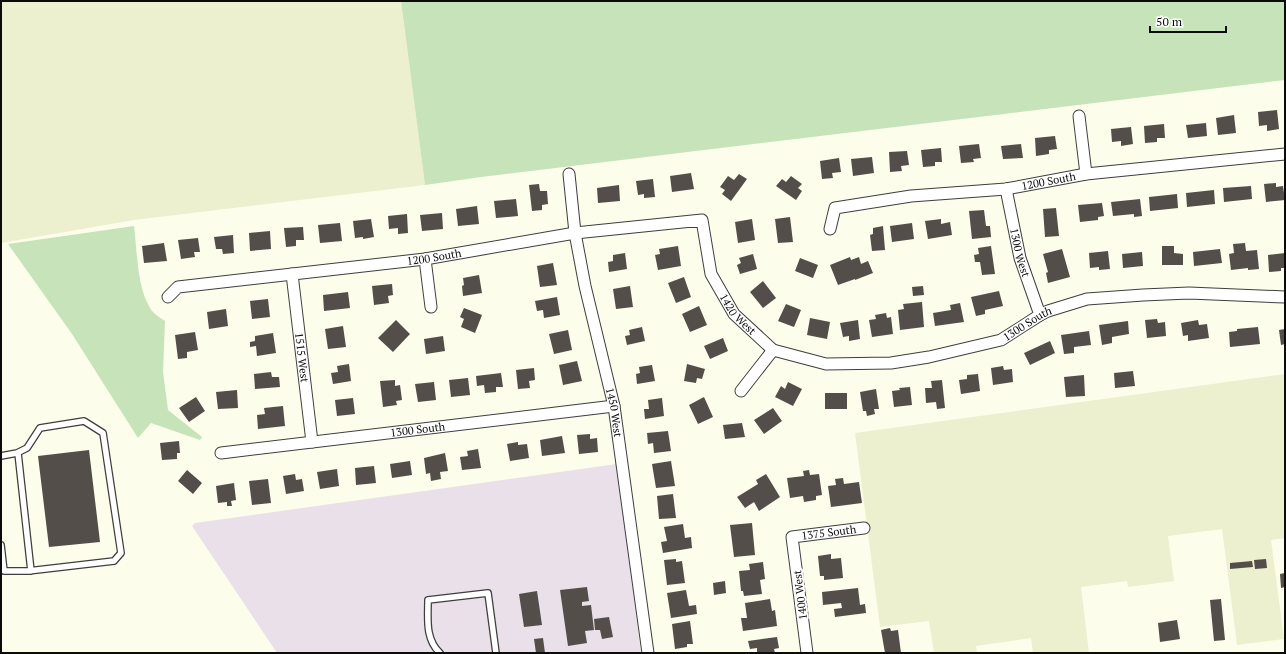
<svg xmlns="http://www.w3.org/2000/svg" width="1286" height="654" viewBox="0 0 1286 654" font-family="'PT Serif',serif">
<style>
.industrial{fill:#e9e0e9}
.farmland{fill:#edf0ce}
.green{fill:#c7e3b9}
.building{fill:#534e49}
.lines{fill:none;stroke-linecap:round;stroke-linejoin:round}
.service-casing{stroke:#3e3e3e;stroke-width:8}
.minor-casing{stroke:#3e3e3e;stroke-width:13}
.service{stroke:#fff;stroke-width:5.5}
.minor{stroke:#fff;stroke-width:11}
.labels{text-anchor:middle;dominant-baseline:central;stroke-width:4;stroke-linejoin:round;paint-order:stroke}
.street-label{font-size:11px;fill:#0b0b0b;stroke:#fff}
</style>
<rect width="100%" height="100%" fill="#fdfdeb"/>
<path class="industrial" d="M617,464L641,653H277L192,526L195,523Z"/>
<path class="farmland" d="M1,1H401L425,185L134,220L1,243Z
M1285,374V538L1271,540L1284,639L1237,645L1222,529L1168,536L1174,581L1128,587L1127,581L1081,587L1089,653H1033L1031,638L976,646L977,653H934L929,621L880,627L855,433Z"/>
<path class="green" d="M401,1H1285V80L481,177L425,185Z
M134,226C137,249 137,286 149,306C152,313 159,317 165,321L163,372L168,410L202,437L200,440L151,423L138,438L72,334L8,244Z"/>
<path class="building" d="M1277,110L1279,129L1267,131V125L1259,126L1258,112Z
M1234,115L1236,133L1218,135L1216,118Z
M1206,123L1207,136L1188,138L1186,125Z
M1164,124L1165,138H1157V142L1145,143L1144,126Z
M1131,127L1133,144L1121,146V141L1112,142L1111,129Z
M1055,136L1057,149L1049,150V154L1036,156L1035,138Z
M979,144L981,158L973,159L974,162L961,163L959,146Z
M1021,144L1023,158L1003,159L1001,146Z
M941,148L942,162H935V166L923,167L921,150Z
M907,151L909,165L901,166L902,171L890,172L889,152Z
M872,157L874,173L853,176L851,159Z
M839,158L841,172L832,173L833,178L822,179L820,161Z
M691,173L694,189L672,192L670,176Z
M739,174L747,179L731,201L722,194L725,190L720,187L728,176L734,180Z
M791,176L802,184L798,188L802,191L796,200L776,186L782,179L786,182Z
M653,179L655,197L644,198V194L638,195L636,181Z
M1276,183V187L1283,186L1285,200L1266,202L1264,184Z
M539,184L540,191H547L548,204L542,205V210L532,211L529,185Z
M619,185L620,201L598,203L597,188Z
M1251,186L1252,199L1224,202L1223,188Z
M1214,190L1215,204L1187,207L1186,193Z
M1177,194L1178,208L1150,211L1149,197Z
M516,199L518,216L496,218L494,201Z
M1140,199L1142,216L1134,217V214L1113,216L1111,202Z
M1102,203L1104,216L1098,217V220L1080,222L1078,205Z
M477,206L479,224L458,226L456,209Z
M1056,208L1059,236L1045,237L1043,209Z
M984,210L986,226H990L991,237L972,239L969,211Z
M442,213L443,229L422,231L420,215Z
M407,214L408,233L398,234V228L389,229L388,216Z
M790,217L793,242L778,243L775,219Z
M371,219L374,237L363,239V237L355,238L353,221Z
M752,219L755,240L738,243L735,222Z
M941,219V224L950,222L952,235L928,239L925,221Z
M340,223L342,241L320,243L318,225Z
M912,223L914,239L892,242L890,226Z
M883,226L885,250L872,251L870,235L873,234V228Z
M303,227L304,240H296V246L286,247L284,228Z
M270,231L271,249L250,251L249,233Z
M233,235L234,253L223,254L222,249H216L214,237Z
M198,238L200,252H194L195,257L181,259L178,240Z
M164,243L167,261L144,263L142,246Z
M1245,243L1246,251L1257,250L1259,269L1248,270V268L1231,270L1229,254L1234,253L1233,244Z
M678,246L681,266L658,270L655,255L660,254L659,249Z
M991,246L995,274L982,275L980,262H975L974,255L979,254L978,248Z
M1162,246H1174V253L1183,254V265H1162Z
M1062,249L1070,277L1048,283L1046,273L1048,272L1043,254Z
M1220,249L1222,263L1194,266L1193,252Z
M1108,251L1110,269L1099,270V267L1090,268L1089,253Z
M1142,252L1143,266L1123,268L1122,254Z
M625,253L627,269L609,272L608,262L613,261V255Z
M1285,253V268H1281V271L1269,272L1268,255Z
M753,254L757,269L740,274L737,265L741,263L739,258Z
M850,257L851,260L859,257L861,264L868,261L873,273L855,280V279L838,285L830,265Z
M800,258L818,265L813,278L795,271Z
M553,263L557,285L540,287L537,266Z
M479,275L482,293L463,296L462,286L464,285L463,278Z
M684,277L691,297L676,303L668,283Z
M763,281L776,298L763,308L750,292Z
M392,284L393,295L388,296L389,303L374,305L372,286Z
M630,286L633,307L616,309L613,289Z
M923,286L924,295L913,296L912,287Z
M999,291L1003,306L985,310V314L976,316L971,297Z
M348,292L350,308L324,311L323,295Z
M557,297L560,315L544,318L543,310L537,311L535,301Z
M268,299L270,317L252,319L250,301Z
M922,302L924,327L900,330L898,310L904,309L903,304Z
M960,303L964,322L935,326L933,313L951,310L950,305Z
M786,304L801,310L794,327L778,321Z
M699,306L707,325L690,332L682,314Z
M464,308L482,315L475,333L461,327L464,319L460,317Z
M226,309L228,326L209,329L207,312Z
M886,313L887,318L891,317L893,334L872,337L869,320L876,319L875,315Z
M810,318L830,322L827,339L807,335Z
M1157,319L1158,323L1165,322L1166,336L1147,338L1145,320Z
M396,320L410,334L393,352L378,338Z
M858,320L860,339L849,341V336L843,337L840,323Z
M1198,320L1199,325L1207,324L1209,338L1188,341V335L1183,336L1181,323Z
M1128,321L1129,334L1112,337V343L1102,345L1099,325Z
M343,326L346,347L328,349L325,329Z
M642,327L645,341L627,345L625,336L630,335L629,330Z
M1258,327L1260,344L1230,347L1229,332L1237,331V329Z
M1285,329V344L1281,345L1279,330Z
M568,330L572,350L554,354L549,334Z
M1089,331L1091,345L1074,347V353L1064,354L1061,335Z
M195,332L198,350L187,352V358L178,359L175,335Z
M273,333L276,353L257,356L256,346L250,347V342L255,341V336Z
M443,336L445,351L426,354L424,339Z
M723,338L728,351L710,359L704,346Z
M1050,341L1055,353L1030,365L1024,353Z
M577,361L582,381L563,385L559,365Z
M349,364L351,381L333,384L331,373L338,372L337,366Z
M687,364L705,369L702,379L697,378L696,383L684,381Z
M652,365L655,381L637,384L636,374L640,373L639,367Z
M1003,366L1004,370L1012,369L1013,382L993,385L991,368Z
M534,368L535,380L529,381L530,388L518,389L516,370Z
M1133,371L1135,386L1115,388L1114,373Z
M271,372L272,377H279L280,387L255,389L254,374Z
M501,373L503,387H496V392L485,393L484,385L477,386L476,376Z
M978,374L980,391L961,394L959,380L967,379V375Z
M1084,375L1085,396L1066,397L1064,377Z
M468,378L470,395L451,397L449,380Z
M395,380V386L400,385L402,400L396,401L397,405L383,407L380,381Z
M942,380L945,408L937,409L936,402L926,403L925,388H932L931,381Z
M434,382L436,400L418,402L415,384Z
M788,382L802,389L793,406L775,397L781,386L785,389Z
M910,387L912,405L894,407L892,391L900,390L899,388Z
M876,389L879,409H874L875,414L867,416L866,411H863L860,392Z
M237,390L238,408L218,409L216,392Z
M825,393H847V409H825Z
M196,397L205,411L189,422L179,408Z
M704,397L713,417L698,424L689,405Z
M353,398L355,414L337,416L335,400Z
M662,398L664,416L645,419L644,409H649L648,400Z
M283,406L285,426L258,429L257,415L265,414L264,408Z
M773,408L782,421L764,434L754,420Z
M742,423L745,437L725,439L723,425Z
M668,431L671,451L654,453L653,443L648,444L647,433Z
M590,434V439L597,438L598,452L579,454L577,435Z
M562,436L565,453L542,456L540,440Z
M179,441L180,453H177V459L162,460L160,443Z
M518,442V445L527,444L529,458L510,461L507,444Z
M478,449L481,468L462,470L460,457L468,456L467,451Z
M89,450L100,542L49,547L38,456Z
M445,453L448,471L440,472L441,479L431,481L430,473L426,474L424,458Z
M410,461L412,475L392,478L390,464Z
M671,461L675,486L656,488L652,464Z
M374,466L376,483L356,485L355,468Z
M337,469L339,486L320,489L317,472Z
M187,470L202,483L193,494L178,481Z
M809,470L810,475L819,474L822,495L816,496V500L804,502L803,496L790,498L787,478L804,476L803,471Z
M295,474L296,480L302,479L304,491L286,494L283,476Z
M766,474L780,497L759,511L754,502L745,508L737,497L758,484L756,480Z
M843,478L844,484L859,482L862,503L831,507L828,486L836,485L835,479Z
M268,479L271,503L252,505L249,481Z
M234,483L236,500L231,501L232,506H227V502L218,503L216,486Z
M673,494L676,518L659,519L657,496Z
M752,523L755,555L734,557L730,525Z
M683,524L685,538L691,537L692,548L663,553L661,542L667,541L664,527Z
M831,554V559L841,558L843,578L824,580V576H820L818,556Z
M676,559V562L682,561L685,583L667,585L664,560Z
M1266,559L1267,568L1255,569L1254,560Z
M1252,561L1253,567L1230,569V563Z
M763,562L765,579L760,580L762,594L744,596L743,591H741L739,571L750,570L749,564Z
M1285,573V587L1281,588L1280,574Z
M725,581L726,593L714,595L713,583Z
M587,587L589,601L582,602V606L591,605L594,630L585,631L587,643L568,646L560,590Z
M858,588L860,605L865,604L866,613L835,617L834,609L842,608L841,603L823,605L822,592Z
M686,590L689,606L696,605L697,614L671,618L667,593Z
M537,591L542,625L524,627L519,594Z
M770,599L772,611L775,610L777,626L743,631L741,618H747L745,603Z
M1221,599L1225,640L1214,641L1210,600Z
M609,617L613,637L602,639L600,630H595L594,619Z
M1177,620L1180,639L1160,642L1158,623Z
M690,621L693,644H687V647L675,649L672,624Z
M890,628L891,631L898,630L901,653H885L881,630Z
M777,637L779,648L774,649L775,653H757V648L750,649L748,641Z
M543,638L545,653H536L534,639Z"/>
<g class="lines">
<g class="service-casing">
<path id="service" d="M18,453L31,571
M1,456L17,453L27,448L40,428L84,421L103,433L121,553L114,561L28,571H4L1,545
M440,653C425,639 428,619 428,600L488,593L496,653"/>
</g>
<g class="minor-casing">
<g id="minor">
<path d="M1079,116L1086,174"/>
<path id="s1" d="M569,174L575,233L585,286L614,406L648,653"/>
<path id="s2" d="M1006,189L1020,258L1040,315"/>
<path id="s3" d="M830,229L835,208L911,196L1006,189L1086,174L1285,154"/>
<path d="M425,259L431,307"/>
<path id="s4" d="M292,274L312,442"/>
<path id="s5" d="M168,297L178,287L425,259L575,233L702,220L711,274L734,314L773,350L826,364L891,363L929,357L1001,340L1040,315L1048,311L1087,299L1143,295L1189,293L1285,297"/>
<path d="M741,391L773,350"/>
<path id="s6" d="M221,453L614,406"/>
<path id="s7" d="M807,653L792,537L864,528"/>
</g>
</g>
<use href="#service" class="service"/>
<use href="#minor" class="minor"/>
</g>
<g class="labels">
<g class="street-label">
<text stroke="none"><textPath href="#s3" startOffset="237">1200 South</textPath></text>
<text stroke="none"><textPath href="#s2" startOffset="65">1300 West</textPath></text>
<text stroke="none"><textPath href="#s5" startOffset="272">1200 South</textPath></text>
<text stroke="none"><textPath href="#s5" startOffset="646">1420 West</textPath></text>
<text stroke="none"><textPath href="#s5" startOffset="960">1300 South</textPath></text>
<text stroke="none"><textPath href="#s4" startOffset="84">1515 West</textPath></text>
<text stroke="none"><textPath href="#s1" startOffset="243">1450 West</textPath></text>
<text stroke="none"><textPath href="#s6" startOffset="198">1300 South</textPath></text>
<text stroke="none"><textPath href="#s7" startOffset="154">1375 South</textPath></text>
<text transform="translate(800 595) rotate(-97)">1400 West</text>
</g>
</g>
<rect width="1286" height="654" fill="none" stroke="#0b0b0b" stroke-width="4"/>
<path d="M1150 26v6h76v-6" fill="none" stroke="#0b0b0b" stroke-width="2"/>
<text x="1156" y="26" font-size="12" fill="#0b0b0b" stroke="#ffffff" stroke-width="3" paint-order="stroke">50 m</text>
</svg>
